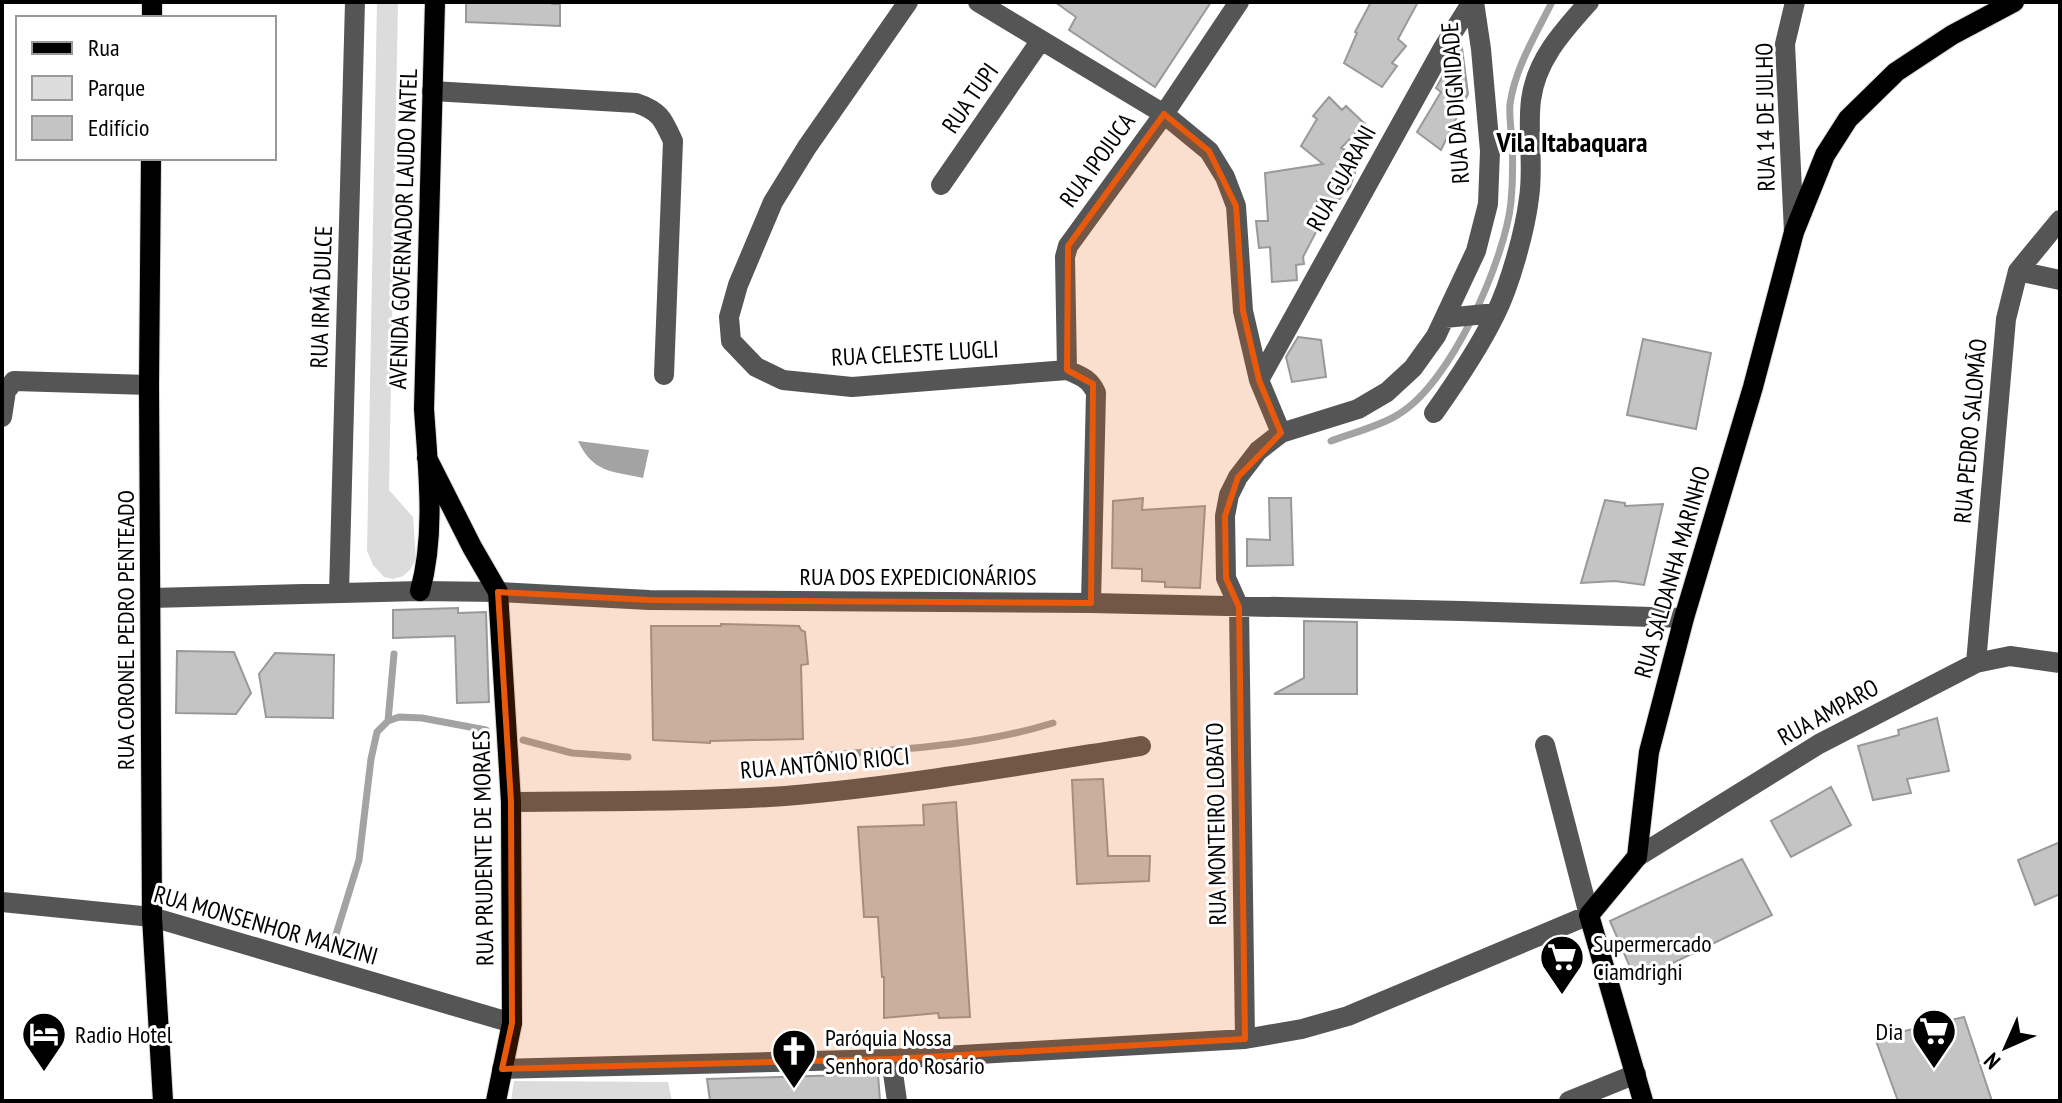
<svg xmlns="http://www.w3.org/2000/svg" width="2062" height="1103" viewBox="0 0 2062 1103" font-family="'PT Sans Narrow',sans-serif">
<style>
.green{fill:#dcdcdc}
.water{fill:#a3a3a3}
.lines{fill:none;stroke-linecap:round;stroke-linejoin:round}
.stream{stroke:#a3a3a3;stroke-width:7}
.building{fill:#c4c4c4;stroke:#999;stroke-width:2}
.major-casing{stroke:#dbdbdb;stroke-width:22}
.minor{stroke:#555;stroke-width:20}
.major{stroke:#000;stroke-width:20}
.marked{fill:#e8590c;fill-opacity:0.2;stroke:#e8590c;stroke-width:6;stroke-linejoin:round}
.labels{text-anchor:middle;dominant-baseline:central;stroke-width:6;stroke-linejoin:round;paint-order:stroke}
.street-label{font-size:24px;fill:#000;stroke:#fff}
.poi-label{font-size:24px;fill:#000;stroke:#fff;text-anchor:start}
.quarter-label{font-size:28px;font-weight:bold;fill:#000;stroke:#fff}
</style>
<rect width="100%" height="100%" fill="#fff"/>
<path class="green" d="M377,2H398L389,490L413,517L416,559L410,570L403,576L393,579L384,577L373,565L367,551Z
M514,1081L668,1082L672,1101H511Z"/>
<path class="water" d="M578,441L649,450L643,478C612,471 593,473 578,441Z"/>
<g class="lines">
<path class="stream" d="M1331,441C1350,434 1383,425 1399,414C1451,383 1505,260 1511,202C1513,181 1513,161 1512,140C1511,129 1509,115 1510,104C1515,68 1536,34 1552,2
M388,721L394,654
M523,740L572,753L628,757
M801,757C885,750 972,748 1053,723
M334,941L359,860L371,759L377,732L388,721L399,717L422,718L486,730"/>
</g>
<path class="building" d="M466,2H552V4H560V26L466,22Z
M1055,2H1211L1155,87L1069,30L1076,17Z
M1371,2H1418L1398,39L1406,46L1392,63L1397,66L1382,87L1344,63L1357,33L1355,32Z
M1459,47L1462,48L1468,94L1441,150L1417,132L1441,92L1436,88Z
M1329,97L1342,110L1346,106L1365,124L1341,148L1360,157L1350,187L1332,208L1317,200L1316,232L1303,257L1304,264L1296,265L1297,280L1272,282L1270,247L1259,248L1256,221H1268L1265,173L1323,164L1301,146L1317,119L1313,116Z
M1298,337L1321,340L1326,377L1292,382L1286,357Z
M1643,339L1711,353L1696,429L1627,415Z
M1143,498L1142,510L1205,506L1200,588L1165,587V582L1142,581V569L1112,568L1113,501Z
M1269,498H1291L1293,565L1247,566V539L1270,540Z
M1605,500L1625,503V506L1663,504L1644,585L1615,581L1581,583Z
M458,608V613L486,612L489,702L457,703L455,636L393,638V610Z
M1304,621L1357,622V694H1274L1304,678Z
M721,624L799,626L801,630L805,632L808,664L801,665L803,739L710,741V743L653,740L651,626H721Z
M177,651L234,652L251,693L236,714L176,713Z
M275,653L334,655L333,718L266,717L259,674Z
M1937,718L1949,771L1907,779L1911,793L1873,800L1858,746L1899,735L1898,730Z
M1103,779L1108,856H1150L1149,881L1077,884L1072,780Z
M1831,787L1851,825L1791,857L1771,821Z
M956,802L970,1017L939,1018L938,1013L884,1018V977H882L878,917H864L858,827L924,825L923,805Z
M2060,842V894L2035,905L2018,860Z
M1742,859L1772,915L1636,981L1610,921Z
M1964,1017L1992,1101H1898L1875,1038Z
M878,1074L880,1101H710L707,1079Z"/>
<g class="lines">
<g class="major-casing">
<path id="major" d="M152,18V2
M151,158L149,385L152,917L163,1101
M427,458L472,547L498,592L511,802L512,1023L496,1101
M420,591C436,533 428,469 424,409L435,2
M1643,1101L1589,915L1637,857L1649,752L1684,618L1753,387L1794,232L1825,155L1848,119L1896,72L1952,35L2014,2"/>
</g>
<path class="minor" d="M908,2L807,147L773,202L738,285L729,317L731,341L756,367L783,380L852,387L1067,370C1081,376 1090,379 1096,393L1091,603
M978,2L1164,114L1209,151L1225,177L1236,206L1243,311L1259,380L1281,433
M432,91L636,103C660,111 663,119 673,141L664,375
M941,185L1041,40
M1794,232L1785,44L1795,2
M2018,271L2060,280
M1445,318L1496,313
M1067,370L1065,257L1068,246L1164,114L1239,2
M1259,380L1443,48L1472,2
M1434,413C1456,382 1478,350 1495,315C1510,285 1525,231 1529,198C1534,166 1527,132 1531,100C1536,60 1563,31 1589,2
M2,417L6,391L14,381L149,385
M339,593L355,2
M152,598L420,591L498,592L649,600L1091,603L1462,611L1684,618
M1976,663L2006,319L2018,271L2060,220
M511,802C602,801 694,802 785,796C904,786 1023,765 1141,746
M1637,857L1819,744L1976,663L2010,656L2060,663
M2,902L152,917L512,1023
M1245,1039L1239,607L1226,578L1225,516L1229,495L1238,477L1258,451L1281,433L1358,409L1387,392L1413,368L1436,336L1476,251L1488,204L1490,151L1481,49L1474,2
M891,1059L897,1101
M502,1069L891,1059L1245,1039L1302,1029L1348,1016L1589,915L1545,745
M1569,1101L1636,1074"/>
<use href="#major" class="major"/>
</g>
<path class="marked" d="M1164,114L1209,151L1236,206L1243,311L1259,380L1281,433L1238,477L1225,516L1226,578L1239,607L1245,1039L891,1059L502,1069L512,1023L511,802L498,592L649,600L1091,603L1093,384L1067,370L1068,246Z"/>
<defs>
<g id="supermarket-pin" transform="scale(2.3)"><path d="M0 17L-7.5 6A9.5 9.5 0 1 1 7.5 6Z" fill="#000" stroke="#fff"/><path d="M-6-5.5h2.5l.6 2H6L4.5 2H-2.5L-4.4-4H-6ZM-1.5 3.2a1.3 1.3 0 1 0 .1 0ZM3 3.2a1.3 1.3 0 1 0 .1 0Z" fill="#fff"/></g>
<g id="hotel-pin" transform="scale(2.3)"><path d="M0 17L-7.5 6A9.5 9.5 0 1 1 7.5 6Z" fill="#000" stroke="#fff"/><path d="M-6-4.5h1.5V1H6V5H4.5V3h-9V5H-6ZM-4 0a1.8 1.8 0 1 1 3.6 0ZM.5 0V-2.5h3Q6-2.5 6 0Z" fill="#fff"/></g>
<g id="church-pin" transform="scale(2.3)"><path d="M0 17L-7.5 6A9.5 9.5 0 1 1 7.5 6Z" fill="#000" stroke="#fff"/><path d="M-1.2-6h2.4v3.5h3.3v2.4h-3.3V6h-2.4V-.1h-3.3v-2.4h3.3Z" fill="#fff"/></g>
</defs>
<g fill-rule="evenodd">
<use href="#supermarket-pin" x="1562" y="957"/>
<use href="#supermarket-pin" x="1934" y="1031"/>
<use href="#hotel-pin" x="44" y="1034"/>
<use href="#church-pin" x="794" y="1051"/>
</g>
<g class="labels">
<g class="street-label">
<text transform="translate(970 98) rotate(-55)">RUA TUPI</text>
<text transform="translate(1455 103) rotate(-94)">RUA DA DIGNIDADE</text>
<text transform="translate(1765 117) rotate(-91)">RUA 14 DE JULHO</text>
<text transform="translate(1097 160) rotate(-54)">RUA IPOJUCA</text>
<text transform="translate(1341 178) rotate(-61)">RUA GUARANI</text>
<text transform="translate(403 229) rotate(-88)">AVENIDA GOVERNADOR LAUDO NATEL</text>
<text transform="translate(321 297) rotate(-88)">RUA IRMÃ DULCE</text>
<text transform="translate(915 353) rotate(-3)">RUA CELESTE LUGLI</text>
<text transform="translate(1970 431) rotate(-85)">RUA PEDRO SALOMÃO</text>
<text transform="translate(1672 572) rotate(-74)">RUA SALDANHA MARINHO</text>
<text x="918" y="576">RUA DOS EXPEDICIONÁRIOS</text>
<text transform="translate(125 630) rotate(-90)">RUA CORONEL PEDRO PENTEADO</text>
<text transform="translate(1828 712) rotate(-29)">RUA AMPARO</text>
<text transform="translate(825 763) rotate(-5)">RUA ANTÔNIO RIOCI</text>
<text transform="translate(1216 824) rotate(-91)">RUA MONTEIRO LOBATO</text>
<text transform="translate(483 848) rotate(-91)">RUA PRUDENTE DE MORAES</text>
<text transform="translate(266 925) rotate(16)">RUA MONSENHOR MANZINI</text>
</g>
<g class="poi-label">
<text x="1593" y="943">Supermercado<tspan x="1593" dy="28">Ciamdrighi</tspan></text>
<text x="1903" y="1031" text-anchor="end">Dia</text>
<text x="75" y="1034">Radio Hotel</text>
<text x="825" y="1037">Paróquia Nossa<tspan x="825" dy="28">Senhora do Rosário</tspan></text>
</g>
<g class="quarter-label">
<text x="1572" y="141">Vila Itabaquara</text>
</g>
</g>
<rect width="2062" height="1103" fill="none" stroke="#000000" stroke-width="8"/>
<rect x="16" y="16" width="260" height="144" fill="#ffffff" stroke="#999999" stroke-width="2"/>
<rect x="32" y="42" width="40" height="12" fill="#000000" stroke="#999999" stroke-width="2"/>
<text x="88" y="56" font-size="24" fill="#000000">Rua</text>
<rect x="32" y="76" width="40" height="24" fill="#dcdcdc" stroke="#999999" stroke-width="2"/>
<text x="88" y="96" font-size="24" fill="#000000">Parque</text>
<rect x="32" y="116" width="40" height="24" fill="#c4c4c4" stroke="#999999" stroke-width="2"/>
<text x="88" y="136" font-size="24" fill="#000000">Edifício</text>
<g transform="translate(2006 1047) rotate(225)" stroke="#ffffff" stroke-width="6" paint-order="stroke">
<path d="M0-6L14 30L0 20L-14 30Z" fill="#000000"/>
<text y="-12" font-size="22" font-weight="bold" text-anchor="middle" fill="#000000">N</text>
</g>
</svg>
